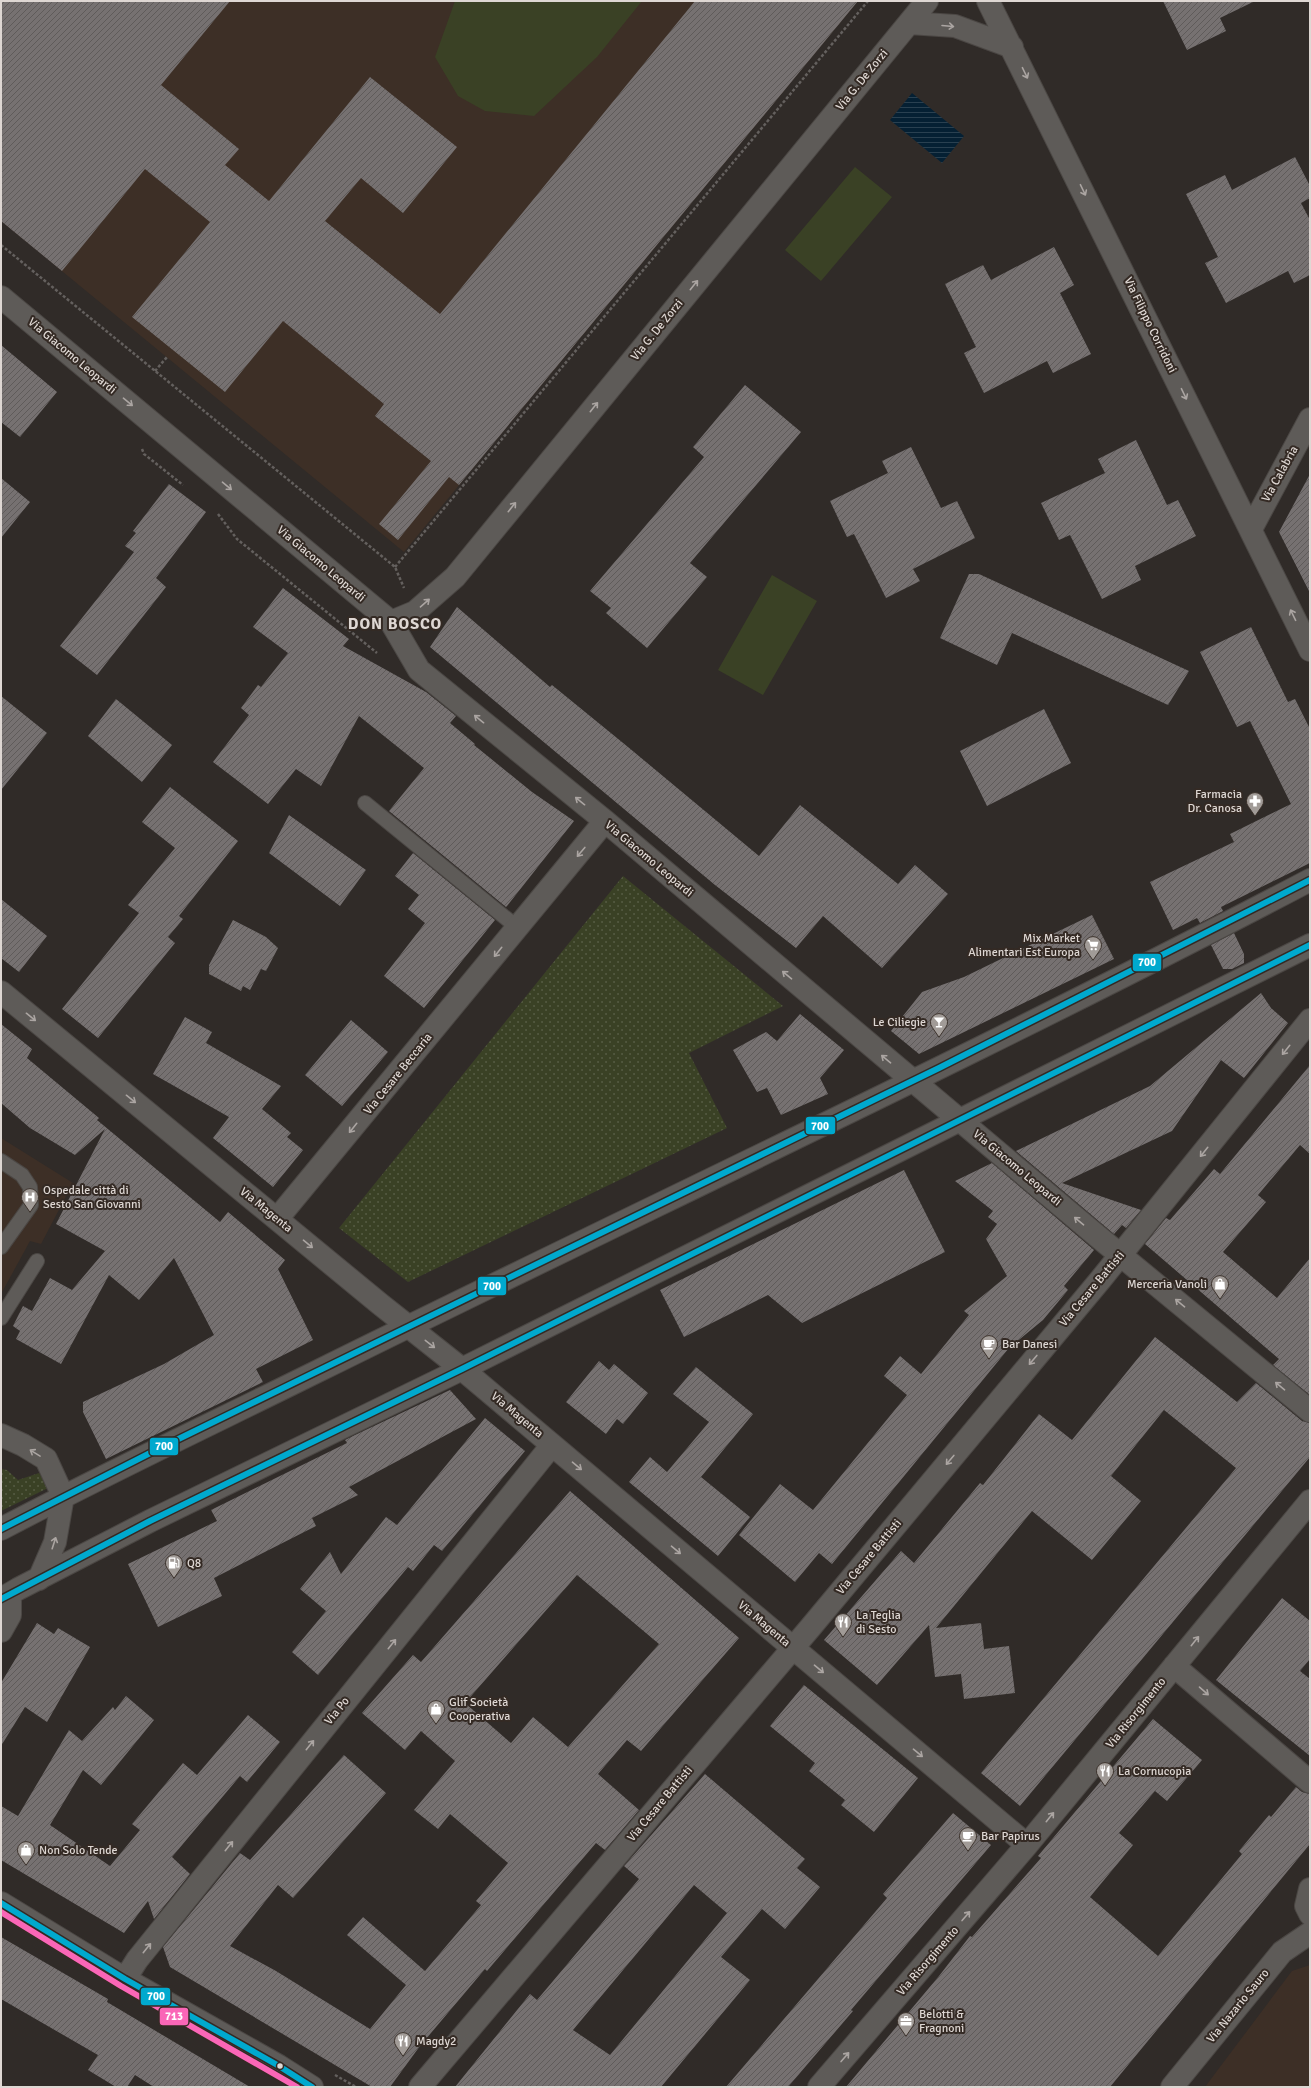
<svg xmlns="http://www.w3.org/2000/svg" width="1311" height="2088" viewBox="0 0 1311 2088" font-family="Signika,sans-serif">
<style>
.built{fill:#3d2f26}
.green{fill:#3a4125}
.garden{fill:url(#garden-dots)}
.water{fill:url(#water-rules)}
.building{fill:url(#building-hatch);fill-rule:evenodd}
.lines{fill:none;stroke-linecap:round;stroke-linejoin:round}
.service-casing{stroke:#4b4744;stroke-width:16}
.minor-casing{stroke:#4b4744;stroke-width:24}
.path{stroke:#64605e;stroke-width:2.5;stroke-dasharray:3 2;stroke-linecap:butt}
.service{stroke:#5e5b58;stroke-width:14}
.minor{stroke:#5e5b58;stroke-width:22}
.bus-1-casing{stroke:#342a24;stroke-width:9}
.bus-2-casing{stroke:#342a24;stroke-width:9}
.bus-1{stroke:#00a9ce;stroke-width:6}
.bus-2{stroke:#fa66b7;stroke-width:6}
.oneway{stroke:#aba5a2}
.bus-dot{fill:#ded7d3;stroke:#342a24;stroke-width:1.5}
.labels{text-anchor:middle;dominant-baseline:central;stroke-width:4;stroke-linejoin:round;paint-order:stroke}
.street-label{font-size:12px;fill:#ded7d3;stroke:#342a24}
.poi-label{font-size:12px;fill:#ded7d3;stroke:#342a24;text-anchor:start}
.district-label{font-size:16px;font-weight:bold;letter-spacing:1px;fill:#ded7d3;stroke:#342a24}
.line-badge{stroke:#342a24;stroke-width:1.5}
.badge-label{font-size:11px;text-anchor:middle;font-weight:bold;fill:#fff}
</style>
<defs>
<pattern id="garden-dots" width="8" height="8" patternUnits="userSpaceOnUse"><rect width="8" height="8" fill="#3a4125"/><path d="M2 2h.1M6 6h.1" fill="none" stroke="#565c44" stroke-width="1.8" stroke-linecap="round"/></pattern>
<pattern id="water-rules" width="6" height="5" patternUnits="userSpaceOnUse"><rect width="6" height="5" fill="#052033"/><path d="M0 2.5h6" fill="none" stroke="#294050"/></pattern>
<pattern id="building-hatch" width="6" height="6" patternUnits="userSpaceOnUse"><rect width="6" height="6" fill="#767171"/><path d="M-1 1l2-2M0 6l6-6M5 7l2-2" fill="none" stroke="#5f5b5a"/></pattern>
</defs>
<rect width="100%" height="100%" fill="#302b28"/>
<path class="built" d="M1,1H858L404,552L1,221Z
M1,1138L73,1183L41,1244L30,1241L1,1294Z
M1310,1965V2087H1205L1292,1971Z"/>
<path class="green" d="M455,1H642L597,57L534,116L485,111L458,96L435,57Z
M855,167L892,197L821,281L785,250Z
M772,575L817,601L763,695L718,670Z"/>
<path class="garden" d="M623,876L783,1006L689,1053L727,1128L408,1282L339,1228Z
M1,1469L7,1470L18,1480L39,1473L48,1488L1,1511Z"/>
<path class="water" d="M912,93L964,136L942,163L890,120Z"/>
<path class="building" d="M1,1H230L161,85L239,149L225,165L269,201L370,77L457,147L403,213L361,178L325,221L440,314L695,1H858L459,485L449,477L398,540L379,524L431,461L375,416L384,404L283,321L225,392L132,317L210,222L145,169L62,271L1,221Z
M1163,1H1255L1220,18L1226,31L1187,50Z
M1295,157L1310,186V198L1301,203L1310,220V275L1294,283L1288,271L1226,303L1205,263L1218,257L1186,194L1225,175L1232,190Z
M1054,247L1074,285L1060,293L1091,354L1053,373L1047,361L984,393L964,353L976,347L945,284L983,265L991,280Z
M1,345L57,392L20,437L1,422Z
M745,385L801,432L690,563L707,577L647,648L606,613L611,608L590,591L704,457L693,447Z
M1136,440L1167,505L1178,500L1196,536L1135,566L1141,580L1102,599L1070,535L1059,540L1041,503L1105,473L1098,459Z
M911,447L941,508L957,501L975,538L913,569L920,581L886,598L854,534L847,537L830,501L888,473L882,461Z
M1310,474V593L1279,532Z
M1,478L30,502L1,538Z
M169,484L206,512L156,578L166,587L97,675L60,646L134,552L125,546L136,533L133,531Z
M969,574H979L1189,671L1168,705L1012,633L997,665L940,638Z
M283,588L349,639L343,646L426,692L456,716L450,723L475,744L474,745L532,792L574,821L507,906L506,907L389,811L424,768L359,716L321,786L296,769L268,804L213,762L249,715L241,708L258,685L261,687L288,653L253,627Z
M457,607L550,687L552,685L628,747L759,856L800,805L898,884L915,865L948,894L882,968L823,916L796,948L715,885L430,647Z
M1251,627L1288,702L1295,699L1310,729V863L1221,907L1223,911L1200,923L1197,918L1173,930L1150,882L1234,842L1230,834L1291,804L1250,721L1237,727L1200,652Z
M1,696L47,733L1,790Z
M116,699L172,745L142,782L88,736Z
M1044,709L1071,763L987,806L960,751Z
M170,787L238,841L179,916L183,919L168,937L175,943L98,1038L62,1009L139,913L128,905L175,848L142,822Z
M289,815L366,870L340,906L269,853Z
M413,853L495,920L424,1008L384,976L425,923L408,909L419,895L395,876Z
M1,899L47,936L19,972L1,958Z
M1092,915L1114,959L919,1054L891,1031L922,992L964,977Z
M233,920L266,937L278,948L266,971L261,969L250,990L243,986L241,991L209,974V965Z
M1234,933L1244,954V963L1232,969H1223L1211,945Z
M1261,993L1271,1008L1288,1023L1244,1078L1221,1060L1172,1131L1062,1183L1141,1210L1126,1228L1122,1225L1114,1234L1016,1151L1150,1086Z
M800,1014L844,1050L820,1078L828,1094L781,1115L767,1088L757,1092L733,1050L766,1032L777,1041Z
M185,1017L212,1032L206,1043L281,1086L262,1109L291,1133L287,1137L303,1150L273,1187L213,1138L229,1117L153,1074Z
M351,1020L388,1052L342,1106L305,1075Z
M1,1024L32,1049L27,1058L99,1118L97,1120L220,1222L228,1212L285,1260L278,1269L313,1340L256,1369L263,1382L106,1459L83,1412V1402L164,1364L214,1335L174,1258L139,1300L109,1275L61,1364L16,1339L20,1331L13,1326L23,1306L32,1311L50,1278L72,1290L105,1251L56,1224L105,1129L75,1155L30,1128L1,1103Z
M1310,1065V1154L1300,1145L1258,1195L1266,1202L1223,1252L1277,1298L1310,1258V1395L1273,1365L1279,1359L1145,1244L1166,1218L1170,1220L1214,1169L1220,1174Z
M992,1163L1094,1250L1064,1286L1068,1290L1043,1320L1009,1348L832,1564L819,1553L795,1582L739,1535L780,1484L813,1510L907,1395L884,1376L900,1356L921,1374L969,1315L964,1311L1007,1276L986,1239L997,1224L988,1217L993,1211L955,1181Z
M904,1170L945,1252L802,1323L768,1295L684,1337L660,1290Z
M1155,1337L1237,1402L1256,1383L1302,1421L1310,1423V1457L1020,1806L981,1773L1236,1468L1164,1410L1111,1476L1141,1501L1092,1560L1032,1511L936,1628L981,1623L984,1649L1009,1646L1015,1693L964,1699L961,1674L935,1677L929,1625L877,1685L824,1640L901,1551L914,1563L980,1483L983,1485L1039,1414L1072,1440Z
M599,1361L609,1370L614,1364L648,1393L623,1424L617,1419L606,1434L566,1402Z
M696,1367L753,1414L701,1477L750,1517L718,1556L629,1482L650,1457L667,1472L709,1422L673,1394Z
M450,1390L476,1419L349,1487L358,1495L312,1518L316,1526L214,1578L222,1596L158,1627L128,1564L217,1521L211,1510L347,1443L345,1440L355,1435Z
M485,1418L525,1451L442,1551L434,1545L413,1571L408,1567L318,1675L292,1652L326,1611L300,1589L330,1552L341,1574L386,1517L397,1525Z
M570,1491L739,1638L641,1751L627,1740L598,1774L639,1810L605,1850L596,1843L487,1971L485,1969L420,2046L390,2087H372L170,1967L163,1947L240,1853L250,1860L344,1755L386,1793L293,1898L278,1885L230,1946L276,1971L370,2029L406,1985L347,1935L363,1917L425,1971L481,1905L476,1901L508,1863L450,1814L438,1829L414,1810L455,1761L421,1731L405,1750L362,1713L413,1655L421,1662ZM577,1575L659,1644L568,1747L533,1717L511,1743L465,1703Z
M1282,1598L1310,1621V1659L1300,1671L1310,1679V1756L1216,1680Z
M37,1623L54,1634L58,1628L90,1647L47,1722L25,1707L1,1746V1683Z
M804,1685L918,1778L874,1832L841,1805L845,1800L809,1771L815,1763L770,1726Z
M126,1696L154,1720L101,1785L83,1770L50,1825L110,1866L140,1830L132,1824L183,1763L197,1775L248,1715L280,1742L247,1782L240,1776L172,1857L190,1874L154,1919L148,1901L124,1933L1,1860V1806L18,1816L69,1730L82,1741L113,1707L115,1710Z
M1153,1719L1202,1760L1167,1801L1155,1791L1119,1833L1133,1845L1090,1897L1158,1956L1242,1854L1239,1851L1269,1815L1271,1817L1296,1787L1302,1792L1310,1794V1844L1110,2087H846L939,1976L970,1936L972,1937L1041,1858L1038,1856Z
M705,1774L805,1859L797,1868L820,1887L785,1929L762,1909L721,1957L750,1980L661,2087H455L530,1994L537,2000L639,1879L624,1866ZM694,1885L727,1913L610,2055L573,2030Z
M953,1813L991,1845L851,2010L853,2011L788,2087H726L887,1898L883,1894Z
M1,1937L108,1999L107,2002L250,2087H154L135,2075L127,2087H116L88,2070L98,2055L1,1999Z"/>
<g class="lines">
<g class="service-casing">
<path id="service" d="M365,803L518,928
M1,1161L22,1175L30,1187L31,1205L1,1247
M1,1318L37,1261"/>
</g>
<g class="minor-casing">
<path id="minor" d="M988,1L1310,650
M909,23L955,26L1012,47
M1,297L391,622L419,670L605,821L1096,1235L1310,1411
M1251,529L1310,419
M391,622L415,612L455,577L927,1
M1,992L380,1304L462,1369L1027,1845
M277,1219L605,821
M1,1435L23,1445L46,1459L63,1496L55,1542L39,1579
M1,1529C105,1474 211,1424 316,1372C647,1208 983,1052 1310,880
M1,1599L18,1589L150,1521L462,1369L1310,945
M1,1631L10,1615V1595
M1174,1666L1310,1782
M1310,1889L1306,1906L1310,1914
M1,1903L125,1979L279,2066L312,2087
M125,1979L137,1960L552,1445
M420,2087L810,1628L1101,1279L1310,1020
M819,2087L1027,1845L1310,1501
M1172,2087L1282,1952L1310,1933"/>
</g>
<path class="path" d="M1,245L395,567L404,588
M155,371L167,357
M142,449L144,454L183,485
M218,514L237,539L377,653
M395,567L868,1
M335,2075L356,2087"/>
<use href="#service" class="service"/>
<use href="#minor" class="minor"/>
<g class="bus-1-casing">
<path id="bus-1" d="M1,1529L158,1449L939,1068L1310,880
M1,1599L150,1521L462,1369L1310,945
M1,1903L125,1979L279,2066L312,2087"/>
</g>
<g class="bus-2-casing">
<path id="bus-2" d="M1,1912L121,1986L297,2087"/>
</g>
<use href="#bus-1" class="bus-1"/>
<use href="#bus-2" class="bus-2"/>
</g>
<defs><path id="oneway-shaft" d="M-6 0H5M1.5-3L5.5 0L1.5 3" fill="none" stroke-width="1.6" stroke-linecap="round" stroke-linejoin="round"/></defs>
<g class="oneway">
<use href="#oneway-shaft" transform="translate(948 26) rotate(5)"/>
<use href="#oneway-shaft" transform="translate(1025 73) rotate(64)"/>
<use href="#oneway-shaft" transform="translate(1083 190) rotate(64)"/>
<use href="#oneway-shaft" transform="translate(694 285) rotate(-51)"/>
<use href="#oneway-shaft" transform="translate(1184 394) rotate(64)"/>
<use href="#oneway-shaft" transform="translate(128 402) rotate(40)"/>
<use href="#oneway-shaft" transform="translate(594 407) rotate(-51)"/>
<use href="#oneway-shaft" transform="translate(227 486) rotate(40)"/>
<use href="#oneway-shaft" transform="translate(512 507) rotate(-51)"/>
<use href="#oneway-shaft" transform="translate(425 603) rotate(-41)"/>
<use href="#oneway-shaft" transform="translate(1293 615) rotate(-116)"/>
<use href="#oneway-shaft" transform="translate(479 719) rotate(-141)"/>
<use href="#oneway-shaft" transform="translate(580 801) rotate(-141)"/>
<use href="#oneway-shaft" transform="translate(581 852) rotate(130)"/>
<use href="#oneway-shaft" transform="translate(498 952) rotate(129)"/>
<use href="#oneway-shaft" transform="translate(787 975) rotate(-140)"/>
<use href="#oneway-shaft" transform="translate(31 1017) rotate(39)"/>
<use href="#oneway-shaft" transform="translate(1286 1050) rotate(129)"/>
<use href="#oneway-shaft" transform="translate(886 1059) rotate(-140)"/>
<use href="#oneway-shaft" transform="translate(131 1099) rotate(39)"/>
<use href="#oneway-shaft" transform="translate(353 1128) rotate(129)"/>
<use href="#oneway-shaft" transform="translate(1204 1152) rotate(129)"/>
<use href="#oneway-shaft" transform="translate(1079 1221) rotate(-140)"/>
<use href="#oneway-shaft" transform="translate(308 1244) rotate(40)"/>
<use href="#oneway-shaft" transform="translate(1180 1303) rotate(-140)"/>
<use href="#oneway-shaft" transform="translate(430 1344) rotate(38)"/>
<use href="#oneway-shaft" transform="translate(1033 1360) rotate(130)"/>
<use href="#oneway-shaft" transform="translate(1280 1386) rotate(-140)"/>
<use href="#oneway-shaft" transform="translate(35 1453) rotate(-148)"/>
<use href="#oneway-shaft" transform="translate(950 1460) rotate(130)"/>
<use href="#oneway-shaft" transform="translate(577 1466) rotate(40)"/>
<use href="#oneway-shaft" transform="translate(54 1543) rotate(-72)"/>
<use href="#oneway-shaft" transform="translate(676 1550) rotate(40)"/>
<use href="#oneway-shaft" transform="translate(1195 1641) rotate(-51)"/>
<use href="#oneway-shaft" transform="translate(392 1644) rotate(-51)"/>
<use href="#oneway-shaft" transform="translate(819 1669) rotate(40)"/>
<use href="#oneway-shaft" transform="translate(1204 1691) rotate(41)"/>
<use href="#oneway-shaft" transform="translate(310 1745) rotate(-51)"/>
<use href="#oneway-shaft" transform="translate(918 1753) rotate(40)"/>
<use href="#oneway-shaft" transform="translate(1050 1817) rotate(-51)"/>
<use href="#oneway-shaft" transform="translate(229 1846) rotate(-51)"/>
<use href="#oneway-shaft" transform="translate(966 1916) rotate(-49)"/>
<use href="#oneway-shaft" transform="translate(147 1948) rotate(-51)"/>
<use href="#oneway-shaft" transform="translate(845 2057) rotate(-49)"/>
</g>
<defs>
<g id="pharmacy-pin" transform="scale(0.9)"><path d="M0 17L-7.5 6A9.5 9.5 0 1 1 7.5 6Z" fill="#a19b97" stroke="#342a24"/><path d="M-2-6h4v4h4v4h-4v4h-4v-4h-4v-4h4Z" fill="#fff"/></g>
<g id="supermarket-pin" transform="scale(0.9)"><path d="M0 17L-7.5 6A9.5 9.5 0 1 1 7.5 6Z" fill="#a19b97" stroke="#342a24"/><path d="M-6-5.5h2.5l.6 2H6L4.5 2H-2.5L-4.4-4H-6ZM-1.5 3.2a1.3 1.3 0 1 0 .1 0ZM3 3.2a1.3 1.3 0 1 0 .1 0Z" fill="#fff"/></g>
<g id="bar-pin" transform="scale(0.9)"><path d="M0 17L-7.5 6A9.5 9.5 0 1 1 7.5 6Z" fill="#a19b97" stroke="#342a24"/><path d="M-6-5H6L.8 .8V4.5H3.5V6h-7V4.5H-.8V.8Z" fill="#fff"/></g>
<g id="hospital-pin" transform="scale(0.9)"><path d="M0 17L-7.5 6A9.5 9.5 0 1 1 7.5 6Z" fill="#a19b97" stroke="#342a24"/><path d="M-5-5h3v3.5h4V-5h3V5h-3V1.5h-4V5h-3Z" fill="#fff"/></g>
<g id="shop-pin" transform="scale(0.9)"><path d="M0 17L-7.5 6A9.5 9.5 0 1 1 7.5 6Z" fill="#a19b97" stroke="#342a24"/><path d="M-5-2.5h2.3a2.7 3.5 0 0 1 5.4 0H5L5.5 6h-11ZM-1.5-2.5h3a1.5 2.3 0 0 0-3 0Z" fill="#fff"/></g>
<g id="cafe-pin" transform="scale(0.9)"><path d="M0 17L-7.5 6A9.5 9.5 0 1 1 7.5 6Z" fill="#a19b97" stroke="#342a24"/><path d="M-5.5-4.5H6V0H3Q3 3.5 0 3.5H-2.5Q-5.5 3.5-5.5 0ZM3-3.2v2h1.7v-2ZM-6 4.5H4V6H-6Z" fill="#fff"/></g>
<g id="fuel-pin" transform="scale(0.9)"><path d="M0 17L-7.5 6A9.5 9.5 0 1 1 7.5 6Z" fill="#a19b97" stroke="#342a24"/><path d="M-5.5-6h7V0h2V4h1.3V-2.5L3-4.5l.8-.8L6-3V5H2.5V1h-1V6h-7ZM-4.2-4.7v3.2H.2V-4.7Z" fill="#fff"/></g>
<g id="restaurant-pin" transform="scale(0.9)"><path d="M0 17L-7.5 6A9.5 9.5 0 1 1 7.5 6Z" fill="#a19b97" stroke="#342a24"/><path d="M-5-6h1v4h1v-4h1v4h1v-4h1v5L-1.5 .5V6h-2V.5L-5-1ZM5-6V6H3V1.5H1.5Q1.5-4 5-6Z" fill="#fff"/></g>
<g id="office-pin" transform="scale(0.9)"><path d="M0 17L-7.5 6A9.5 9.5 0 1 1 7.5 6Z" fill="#a19b97" stroke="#342a24"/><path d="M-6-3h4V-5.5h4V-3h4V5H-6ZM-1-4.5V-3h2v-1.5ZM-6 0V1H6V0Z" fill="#fff"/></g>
</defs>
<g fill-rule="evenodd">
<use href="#pharmacy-pin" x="1255" y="801"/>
<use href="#supermarket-pin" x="1093" y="945"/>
<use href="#bar-pin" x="939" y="1022"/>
<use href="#hospital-pin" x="30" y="1197"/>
<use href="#shop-pin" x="1220" y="1284"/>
<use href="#cafe-pin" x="989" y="1344"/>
<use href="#fuel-pin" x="174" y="1563"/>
<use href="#restaurant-pin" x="843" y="1622"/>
<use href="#shop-pin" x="436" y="1709"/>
<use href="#restaurant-pin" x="1105" y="1771"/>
<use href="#cafe-pin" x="968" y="1836"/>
<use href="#shop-pin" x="26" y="1850"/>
<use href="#office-pin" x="906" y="2021"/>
<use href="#restaurant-pin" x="403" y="2041"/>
</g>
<circle class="bus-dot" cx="280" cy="2066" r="3.5"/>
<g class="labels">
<g class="street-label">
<text transform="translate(862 80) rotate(-51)">Via G. De Zorzi</text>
<text transform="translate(1150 325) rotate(64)">Via Filippo Corridoni</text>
<text transform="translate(657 330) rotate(-51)">Via G. De Zorzi</text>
<text transform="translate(72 356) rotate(40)">Via Giacomo Leopardi</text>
<text transform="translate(1280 474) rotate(-61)">Via Calabria</text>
<text transform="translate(321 564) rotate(40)">Via Giacomo Leopardi</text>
<text transform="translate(649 859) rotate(40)">Via Giacomo Leopardi</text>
<text transform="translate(398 1074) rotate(-51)">Via Cesare Beccaria</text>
<text transform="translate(1017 1168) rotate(40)">Via Giacomo Leopardi</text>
<text transform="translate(266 1210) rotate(39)">Via Magenta</text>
<text transform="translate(1092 1289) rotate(-50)">Via Cesare Battisti</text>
<text transform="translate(517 1415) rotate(40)">Via Magenta</text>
<text transform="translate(869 1557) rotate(-50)">Via Cesare Battisti</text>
<text transform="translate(764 1624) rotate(40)">Via Magenta</text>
<text transform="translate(337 1711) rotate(-51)">Via Po</text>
<text transform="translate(1136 1713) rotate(-51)">Via Risorgimento</text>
<text transform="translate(660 1804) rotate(-50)">Via Cesare Battisti</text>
<text transform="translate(928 1961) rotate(-49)">Via Risorgimento</text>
<text transform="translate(1238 2006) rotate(-51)">Via Nazario Sauro</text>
</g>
<g class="poi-label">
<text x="1242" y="794" text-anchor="end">Farmacia<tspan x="1242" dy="14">Dr. Canosa</tspan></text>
<text x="1080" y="938" text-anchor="end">Mix Market<tspan x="1080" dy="14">Alimentari Est Europa</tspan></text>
<text x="926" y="1022" text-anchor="end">Le Ciliegie</text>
<text x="43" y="1190">Ospedale città di<tspan x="43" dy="14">Sesto San Giovanni</tspan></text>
<text x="1207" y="1284" text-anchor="end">Merceria Vanoli</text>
<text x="1002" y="1344">Bar Danesi</text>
<text x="187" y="1563">Q8</text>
<text x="856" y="1615">La Teglia<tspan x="856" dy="14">di Sesto</tspan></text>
<text x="449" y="1702">Glif Società<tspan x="449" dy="14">Cooperativa</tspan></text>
<text x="1118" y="1771">La Cornucopia</text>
<text x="981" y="1836">Bar Papirus</text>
<text x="39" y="1850">Non Solo Tende</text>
<text x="919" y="2014">Belotti &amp;<tspan x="919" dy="14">Fragnoni</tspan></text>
<text x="416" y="2041">Magdy2</text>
</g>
<g class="district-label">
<text x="395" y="624">DON BOSCO</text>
</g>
</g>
<g class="line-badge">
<rect x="1132" y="953" width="30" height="19" rx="4" fill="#00a9ce"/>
<rect x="805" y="1116" width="31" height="19" rx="4" fill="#00a9ce"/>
<rect x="477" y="1276" width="30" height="20" rx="4" fill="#00a9ce"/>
<rect x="149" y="1437" width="30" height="19" rx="4" fill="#00a9ce"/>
<rect x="140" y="1987" width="31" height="19" rx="4" fill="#00a9ce"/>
<rect x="159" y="2007" width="30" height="19" rx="4" fill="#fa66b7"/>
</g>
<g class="badge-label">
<text x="1147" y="966">700</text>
<text x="820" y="1130">700</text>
<text x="492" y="1290">700</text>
<text x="164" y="1450">700</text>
<text x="156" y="2000">700</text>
<text x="174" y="2020">713</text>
</g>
<rect width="1311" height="2088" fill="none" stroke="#ded7d3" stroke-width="4"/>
</svg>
